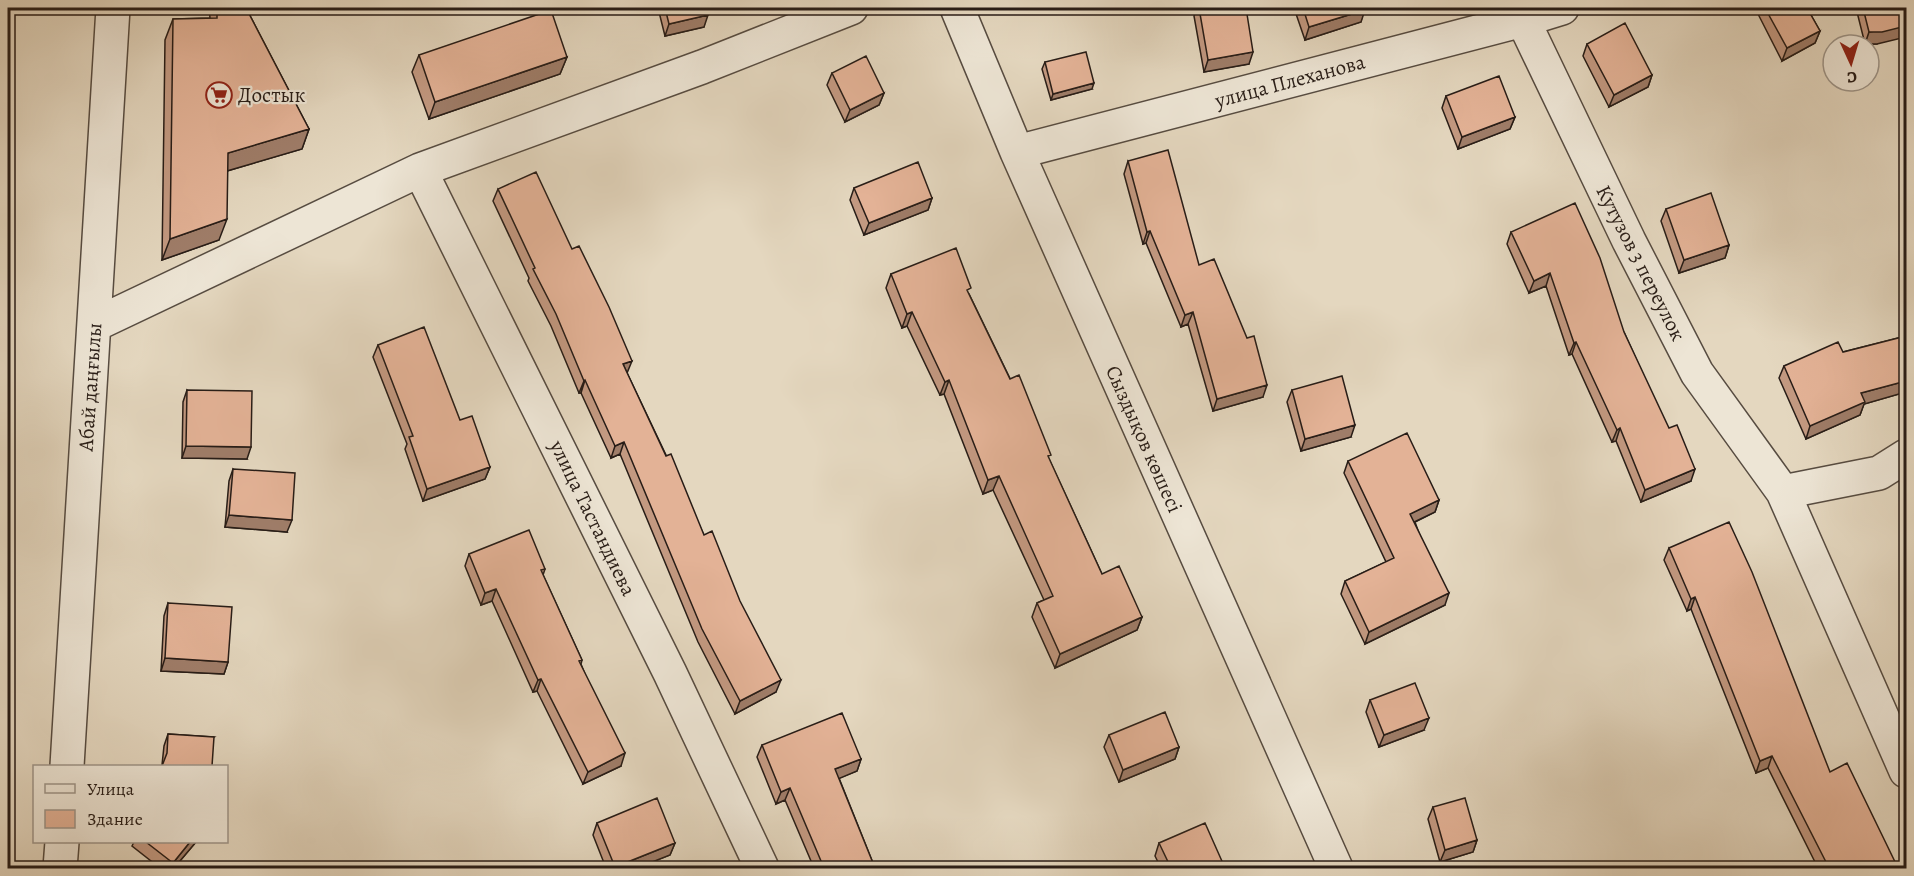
<svg xmlns="http://www.w3.org/2000/svg" width="1914" height="876" viewBox="0 0 1914 876" font-family="Alegreya,serif">
<style>
.lines{fill:none;stroke-linecap:round;stroke-linejoin:round}
.minor-casing{stroke:#574c41;stroke-width:36}
.minor{stroke:#ede5d5;stroke-width:33}
.wall{fill:#c39981;stroke:#281d17;stroke-width:1.5}
.shaded-wall{fill:#9f7d69;stroke:#281d17;stroke-width:1.5}
.building{fill:#e3b296;stroke:#281d17;stroke-width:1.5}
.labels{text-anchor:middle;dominant-baseline:central;stroke-width:4.5;stroke-linejoin:round;paint-order:stroke}
.street-label{font-size:21px;fill:#281d17;stroke:#ede5d5}
.poi-label{font-size:21px;fill:#281d17;stroke:#ede5d5;text-anchor:start}
</style>
<rect width="100%" height="100%" fill="#e4d7bf"/>
<filter id="stains"><feTurbulence type="fractalNoise" baseFrequency=".00333" numOctaves="4"/><feColorMatrix values="0 0 0 0 .2 0 0 0 0 .09 0 0 0 0 .02 0 0 0 .5 -.17"/></filter>
<radialGradient id="worn" r=".72"><stop offset=".6" stop-color="#630" stop-opacity="0"/><stop offset="1" stop-color="#630" stop-opacity=".3"/></radialGradient>
<g class="lines">
<g class="minor-casing">
<path id="minor" d="M957,8L1017,152L1336,868
M1523,20L1629,241L1697,373L1783,492L1906,771
M1017,152L1523,20L1562,8
M420,170L670,673L762,868
M94,325L420,170L702,67L851,8
M1783,492L1879,473L1906,456
M67,766L113,8
M60,868L62,842"/>
</g>
<use href="#minor" class="minor"/>
</g>
<path class="wall" d="M209,8H246L309,129L302,149L227,171L219,240L162,260L165,40L173,19L210,18Z
M658,8H707L704,27L665,36Z
M1197,8H1246L1249,64L1204,72L1194,16Z
M1294,8H1364L1361,22L1305,40Z
M1758,8H1807L1820,31L1815,43L1782,61L1757,12Z
M1856,8H1906L1877,44H1865Z
M1587,44L1652,75L1648,87L1609,107L1583,56Z
M419,55L567,57L560,74L429,119L412,72Z
M1045,62L1092,89L1051,100L1042,69Z
M832,73L884,93L879,105L845,122L827,85Z
M1446,96L1515,117L1510,129L1458,149L1442,108Z
M1128,161L1199,265L1263,397L1213,411L1188,324L1181,327L1146,243L1143,244L1124,174Z
M854,188L932,198L928,210L864,235L850,200Z
M498,189L627,373L704,535L776,692L735,714L698,642L620,454L611,458L581,393H579L551,326L528,281L529,278L493,201Z
M1666,209L1729,245L1725,258L1679,273L1661,221Z
M1511,232L1624,332L1691,481L1641,502L1616,441L1612,442L1572,354L1569,355L1546,286L1529,293L1507,244Z
M891,274L969,294L1049,459L1102,574L1142,617L1137,630L1055,668L1032,617L1037,603L1044,600L993,490L983,494L944,394L940,395L907,326L902,328L886,288Z
M1906,336V392L1864,404L1860,415L1806,439L1779,378L1784,366L1843,352Z
M378,345L460,420L490,467L485,479L423,501L405,449L407,444L373,357Z
M187,390L247,459L182,458L183,402Z
M1292,390L1351,437L1301,451L1287,402Z
M1348,461L1439,500L1435,512L1415,522L1445,605L1365,644L1341,594L1345,581L1386,562L1344,473Z
M233,469L287,532L225,527L229,481Z
M1669,548L1830,772L1898,868H1818L1768,768L1756,773L1691,609L1687,611L1664,560Z
M469,554L545,569L543,575L582,660L581,664L621,766L583,784L537,691L533,692L492,601L481,605L465,566Z
M168,603L228,662L224,674L161,671L164,616Z
M1370,700L1424,730L1379,747L1366,712Z
M168,734L214,737L162,765L164,746Z
M1109,735L1179,747L1175,759L1119,782L1104,747Z
M762,745L861,759L857,771L839,778L875,868H814L785,800L776,804L757,757Z
M1433,807L1477,840L1473,852L1440,862L1428,819Z
M597,823L675,843L670,855L637,868H606L593,835Z
M134,842H196L174,868H160L132,846Z
M1159,843L1225,868H1161L1155,856Z"/>
<path class="shaded-wall" d="M1365,10L1361,22L1305,40L1309,27Z
M708,15L704,27L665,36L669,24Z
M1906,26V37L1877,44H1865L1869,32Z
M1820,31L1815,43L1782,61L1787,48Z
M1253,52L1249,64L1204,72L1208,60Z
M567,57L560,74L429,119L435,102Z
M1652,75L1648,87L1609,107L1614,95Z
M1094,83L1092,89L1051,100L1053,94Z
M884,93L879,105L845,122L850,110Z
M1515,117L1510,129L1458,149L1462,137Z
M309,129L302,149L220,173L228,153Z
M932,198L928,210L864,235L869,223Z
M227,219L219,240L162,260L170,239Z
M1150,231L1146,243L1143,244L1147,232Z
M1729,245L1725,258L1679,273L1684,260Z
M1550,273L1546,286L1529,293L1534,281Z
M912,312L907,326L902,328L907,314Z
M1193,312L1188,324L1181,327L1185,315Z
M1576,342L1572,354L1569,355L1574,343Z
M632,361L627,373L623,364Z
M585,380L581,393H579L584,381Z
M949,380L944,394L940,395L945,382Z
M1906,381V392L1864,404L1860,415L1806,439L1810,426L1861,393Z
M1267,385L1263,397L1213,411L1217,399Z
M1355,425L1351,437L1301,451L1305,439Z
M1620,428L1616,441L1612,442L1617,430Z
M624,442L620,454L611,458L615,446Z
M186,446L251,447L247,459L182,458Z
M490,467L485,479L423,501L427,489Z
M1695,469L1691,481L1641,502L1645,490Z
M999,476L993,490L983,494L988,480Z
M1439,500L1435,512L1406,526L1410,514Z
M229,515L292,520L287,532L225,527Z
M496,589L492,601L481,605L485,593Z
M1449,593L1445,605L1365,644L1369,632Z
M1695,597L1691,609L1687,611L1691,599Z
M1142,617L1137,630L1055,668L1060,654Z
M165,658L228,662L224,674L161,671Z
M541,679L537,691L533,692L538,680Z
M781,680L776,692L735,714L740,701Z
M1429,718L1424,730L1379,747L1384,735Z
M1179,747L1175,759L1119,782L1123,770Z
M625,753L621,766L583,784L588,772Z
M1772,756L1768,768L1756,773L1760,761Z
M861,759L857,771L831,782L835,769Z
M790,788L785,800L776,804L781,792Z
M1477,840L1473,852L1440,862L1445,850Z
M190,842H196L174,868H171L173,863Z
M675,843L670,855L637,868H615V867Z"/>
<path class="building" d="M217,8H246L309,129L228,153L227,219L170,239L173,19L217,18Z
M665,8H707L708,15L669,24Z
M1199,8H1246L1253,52L1208,60Z
M1303,8H1364L1365,10L1309,27Z
M1765,8H1807L1820,31L1787,48Z
M1863,8H1906V26L1882,32H1869Z
M551,10L567,57L435,102L419,55Z
M1625,23L1652,75L1614,95L1587,44Z
M1086,52L1094,83L1053,94L1045,62Z
M866,56L884,93L850,110L832,73Z
M1499,76L1515,117L1462,137L1446,96Z
M1168,150L1199,265L1214,259L1247,338L1254,336L1267,385L1217,399L1193,312L1185,315L1150,231L1147,232L1128,161Z
M918,162L932,198L869,223L854,188Z
M536,172L572,249L579,246L609,307L632,361L623,364L666,456L671,454L704,535L712,531L740,601L781,680L740,701L702,629L624,442L615,446L585,380L584,381L556,314L533,269L535,268L498,189Z
M1711,193L1729,245L1684,260L1666,209Z
M1575,203L1600,258L1624,332L1669,428L1677,425L1695,469L1645,490L1620,428L1617,430L1576,342L1574,343L1550,273L1534,281L1511,232Z
M956,248L971,288L967,290L1010,379L1019,375L1051,455L1048,456L1102,574L1119,566L1142,617L1060,654L1037,603L1053,596L999,476L988,480L949,380L945,382L912,312L907,314L891,274Z
M424,327L460,420L472,416L490,467L427,489L409,437L413,436L378,345Z
M1906,336V381L1861,393L1865,402L1810,426L1784,366L1838,342L1843,352Z
M1342,376L1355,425L1305,439L1292,390Z
M187,390L252,391L251,447L186,446Z
M1407,433L1439,500L1410,514L1449,593L1369,632L1345,581L1394,558L1348,461Z
M233,469L295,473L292,520L229,515Z
M1729,522L1752,572L1830,772L1847,763L1898,868H1822L1821,866L1827,864L1772,756L1760,761L1695,597L1691,599L1669,548Z
M529,530L545,569L541,570L582,660L579,661L625,753L588,772L541,679L538,680L496,589L485,593L469,554Z
M168,603L232,607L228,662L165,658Z
M1415,683L1429,718L1384,735L1370,700Z
M1165,712L1179,747L1123,770L1109,735Z
M842,713L861,759L835,769L875,868H824L790,788L781,792L762,745Z
M168,734L214,737L212,766H162L167,753Z
M657,798L675,843L615,867L597,823Z
M1465,798L1477,840L1445,850L1433,807Z
M1205,823L1225,868H1171L1159,843Z
M146,842H190L173,863Z"/>
<defs>
<g id="supermarket-ring" transform="scale(1.35)"><circle r="9.5" fill="#ede5d5" stroke="#8f2418" stroke-width="1.5"/><path d="M-6-5.5h2.5l.6 2H6L4.5 2H-2.5L-4.4-4H-6ZM-1.5 3.2a1.3 1.3 0 1 0 .1 0ZM3 3.2a1.3 1.3 0 1 0 .1 0Z" fill="#8f2418"/></g>
</defs>
<g fill-rule="evenodd">
<use href="#supermarket-ring" x="219" y="95"/>
</g>
<g class="labels">
<g class="street-label">
<text transform="translate(1290 81) rotate(-15)">улица Плеханова</text>
<text transform="translate(1641 263) rotate(63)">Кутузов 3 переулок</text>
<text transform="translate(90 387) rotate(-86)">Абай даңғылы</text>
<text transform="translate(1144 439) rotate(66)">Сыздықов көшесі</text>
<text transform="translate(593 518) rotate(64)">улица Тастандиева</text>
</g>
<g class="poi-label">
<text x="238" y="95">Достык</text>
</g>
</g>
<rect width="1914" height="876" fill="none" stroke="#e4d7bf" stroke-width="30"/>
<rect x="9" y="9" width="1896" height="858" fill="none" stroke="#281d17" stroke-width="3"/>
<rect x="15" y="15" width="1884" height="846" fill="none" stroke="#281d17" stroke-width="1.5"/>
<rect x="33" y="765" width="195" height="78" fill="#ede5d5" stroke="#9e9589" stroke-width="1.5"/>
<rect x="45" y="784" width="30" height="9" fill="#ede5d5" stroke="#9e9589" stroke-width="1.5"/>
<text x="87" y="795" font-size="18" fill="#281d17">Улица</text>
<rect x="45" y="810" width="30" height="18" fill="#e3b296" stroke="#9e9589" stroke-width="1.5"/>
<text x="87" y="825" font-size="18" fill="#281d17">Здание</text>
<g transform="translate(1851 63) rotate(176)"><circle r="28" fill="#ede5d5" stroke="#9e9589" stroke-width="1.5"/>
<path d="M0-4.5L10 22L0 15L-10 22Z" fill="#8f2418"/>
<text y="-9" font-size="16" font-weight="bold" text-anchor="middle" fill="#281d17">С</text>
</g>
<rect width="100%" height="100%" filter="url(#stains)"/>
<rect width="100%" height="100%" fill="url(#worn)"/>
</svg>
